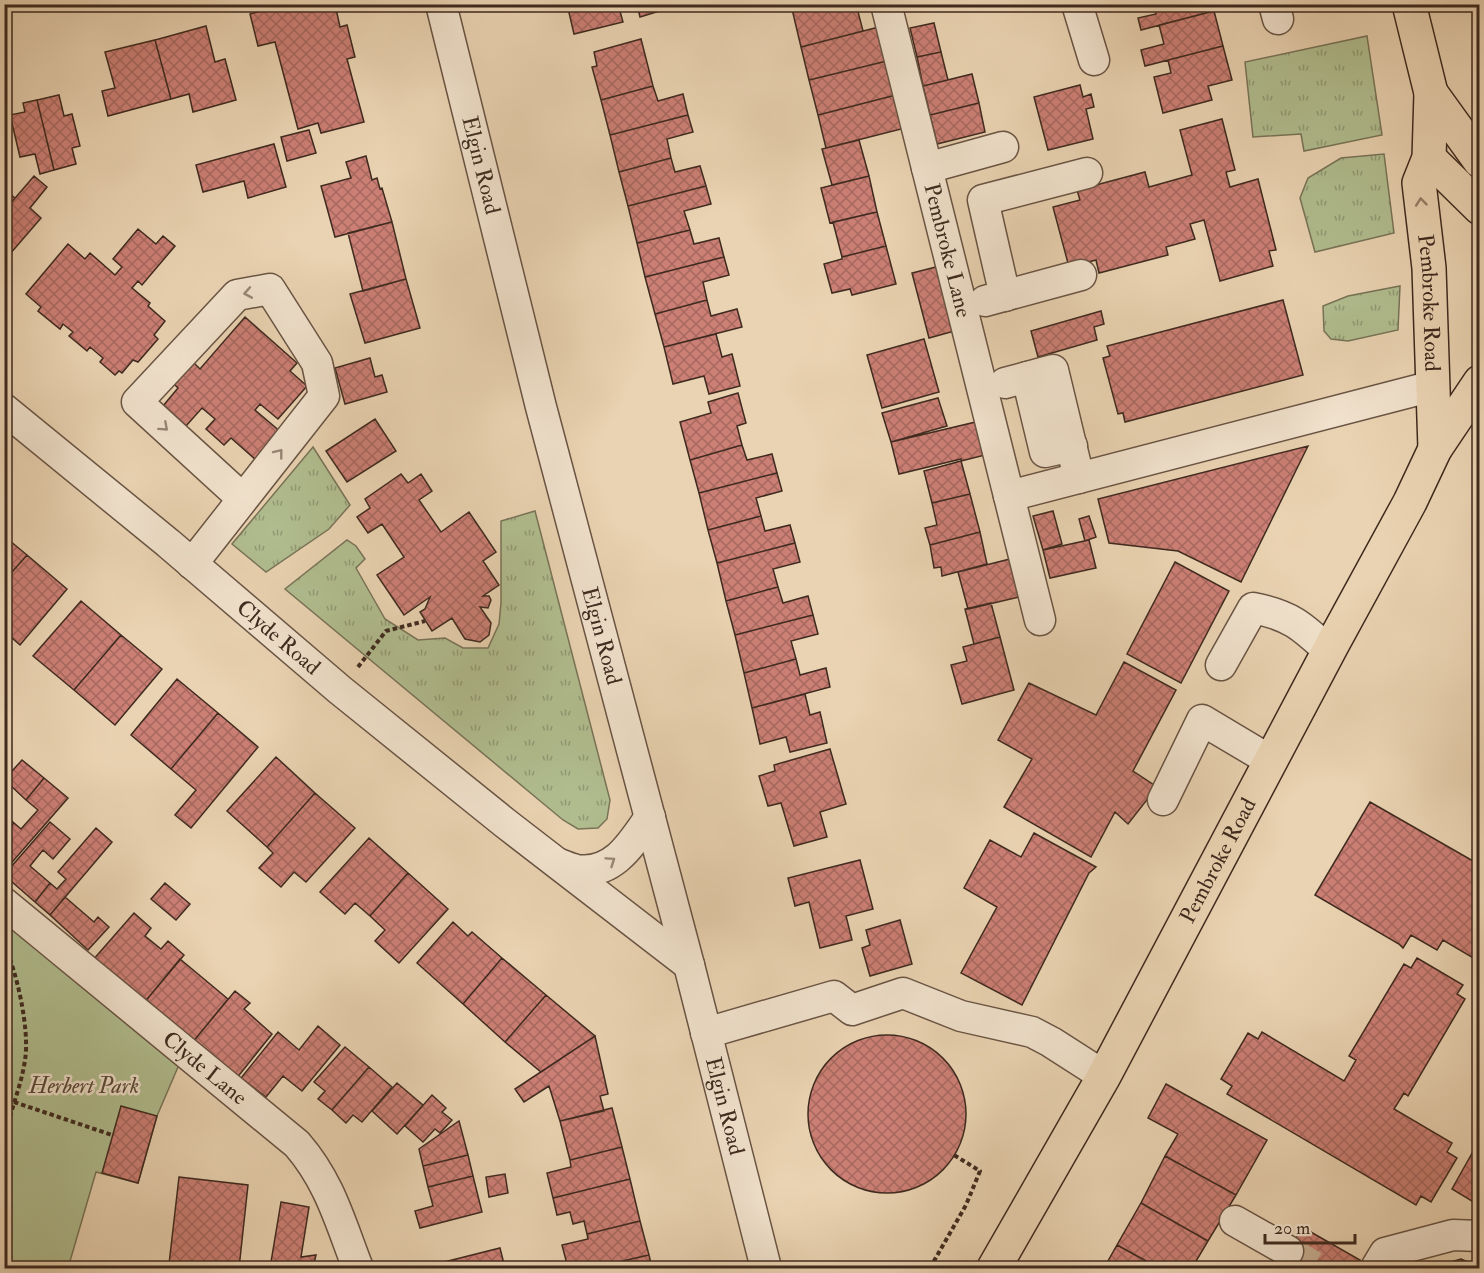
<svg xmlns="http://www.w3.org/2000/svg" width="1484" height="1273" viewBox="0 0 1484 1273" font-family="'IM FELL Double Pica',serif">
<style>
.grass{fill:url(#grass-tufts);stroke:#787458;stroke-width:1.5}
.green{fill:#b1be90;stroke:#787458;stroke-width:1.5}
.building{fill:url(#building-cross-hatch);stroke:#3e2a1f;stroke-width:1.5}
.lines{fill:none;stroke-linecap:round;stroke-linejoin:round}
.minor-tunnel{stroke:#c8b195;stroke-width:30;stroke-dasharray:30 15;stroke-linecap:butt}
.minor-casing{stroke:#695444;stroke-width:33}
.major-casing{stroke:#3e2a1f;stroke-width:36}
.path{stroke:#3e2a1f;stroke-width:4;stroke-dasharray:4.5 3;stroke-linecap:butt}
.minor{stroke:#f1e2cd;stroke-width:30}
.major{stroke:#ead3b2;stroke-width:33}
.oneway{stroke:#947e68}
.oneway2{stroke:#988676}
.labels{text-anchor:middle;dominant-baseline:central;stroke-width:5;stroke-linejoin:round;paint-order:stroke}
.street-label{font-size:22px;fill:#3e2a1f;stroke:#f1e2cd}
.park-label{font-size:22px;font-style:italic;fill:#554836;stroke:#f1e2cd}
</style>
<defs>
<pattern id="grass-tufts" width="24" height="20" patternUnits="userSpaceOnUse" patternTransform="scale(1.5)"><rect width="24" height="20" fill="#b1be90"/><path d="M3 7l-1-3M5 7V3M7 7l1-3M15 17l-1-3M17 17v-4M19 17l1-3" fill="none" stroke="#919b75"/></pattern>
<pattern id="building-cross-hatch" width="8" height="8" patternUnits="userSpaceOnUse" patternTransform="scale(1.5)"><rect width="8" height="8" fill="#cc7f75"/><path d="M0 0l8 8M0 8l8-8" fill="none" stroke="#a7685f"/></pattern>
</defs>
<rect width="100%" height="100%" fill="#ead3b2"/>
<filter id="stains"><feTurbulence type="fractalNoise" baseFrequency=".00333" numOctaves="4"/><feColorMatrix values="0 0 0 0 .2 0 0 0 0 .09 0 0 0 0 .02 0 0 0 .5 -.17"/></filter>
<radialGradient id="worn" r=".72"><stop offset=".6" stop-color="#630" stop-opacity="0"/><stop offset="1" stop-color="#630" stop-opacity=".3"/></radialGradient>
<path class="grass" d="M1367,36L1382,135L1304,151L1301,134L1253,137L1245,62Z
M1384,154L1394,233L1315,252L1300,198L1308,178L1341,158Z
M1400,286L1398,330L1348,341L1331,339L1324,331L1323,306L1348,296Z
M313,447L350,505L329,529L266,572L232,544Z
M535,511L610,800L607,819L598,828L578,829L563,820L285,589L347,540L356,546L365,559L356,568L385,619L418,640L445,638L463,648H488L499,624L501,603V521Z"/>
<path class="green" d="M5,920L181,1060L157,1116L138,1183L96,1172L68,1268H5Z"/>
<path class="building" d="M285,4H335L340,27L347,25L355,57L347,59L364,122L321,133L318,123L298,129L275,42L258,46L250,14Z
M567,4H618L623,22L574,34Z
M637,4H676V6L640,17Z
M805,4H856L863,31L801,47L792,9L805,6Z
M1154,4H1212L1214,11L1141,30L1138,18L1156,14Z
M1214,11L1223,46L1145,66L1141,50L1164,44L1159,25Z
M934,23L941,52L917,57L910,28Z
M206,26L215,62L225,59L236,100L193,112L189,94L171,99L155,40Z
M879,27L887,61L809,80L801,47Z
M641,39L653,86L601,100L592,67L597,66L594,52Z
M155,40L171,99L108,116L102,91L115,88L105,52Z
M1223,46L1232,80L1208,86L1212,100L1163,113L1154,77L1171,73L1168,60Z
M941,52L948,80L923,86L917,57Z
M887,61L896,95L818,115L809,80Z
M972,74L979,103L930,115L923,86Z
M1080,85L1083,97L1091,94L1094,107L1086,109L1093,139L1048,150L1034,97Z
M653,86L658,101L683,94L688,115L610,135L601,100Z
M59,95L64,116L72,114L80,146L72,148L76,164L54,170L37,100Z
M896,95L905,128L826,148L818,115Z
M37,100L54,170L40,174L35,154L20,157L10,115L25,112L23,103Z
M979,103L985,132L937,144L930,115Z
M688,115L693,132L667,139L671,158L619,172L610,135Z
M1222,119L1235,170L1226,172L1230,187L1258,179L1276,250L1269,251L1273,266L1220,281L1204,220L1190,224L1195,239L1166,247L1168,255L1099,273L1096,260L1069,267L1053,207L1080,200L1077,190L1145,172L1149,187L1192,175L1180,130Z
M309,130L316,153L287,161L281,137Z
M859,140L869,176L832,185L822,149Z
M274,144L286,187L248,198L244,181L203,192L196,165Z
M366,156L372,180L377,178L380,189L382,188L392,222L335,237L321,186L351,178L346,162Z
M671,158L675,172L700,166L706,186L628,206L619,172Z
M34,176L47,187L30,208L41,218L10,254L4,249V211Z
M869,176L877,212L830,223L821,188Z
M706,186L711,204L684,211L690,230L637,243L628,206Z
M4,189L15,198L4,211Z
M877,212L886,246L842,257L833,222Z
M392,222L406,279L363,291L348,233Z
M138,229L156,244L163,236L175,246L142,285L138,281L132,288L150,303L148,306L165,321L154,335L158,339L138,362L133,360L122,373L119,371L115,375L100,362L103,358L90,347L87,351L69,336L73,332L63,324L60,329L38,311L41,307L26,294L68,244L85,259L90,253L115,275L122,267L113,259Z
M690,230L694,244L719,238L724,257L645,277L637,243Z
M886,246L896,284L852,295L850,289L832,293L824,264L842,259V257Z
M724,257L729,275L703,282L707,300L655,314L645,277Z
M940,266L958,330L929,338L912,273Z
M406,279L420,328L365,343L350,294Z
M707,300L711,316L737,309L742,327L664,347L655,314Z
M1283,300L1303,375L1125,422L1123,413L1118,414L1103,358L1110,356L1107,346Z
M1101,311L1104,324L1094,327L1097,340L1038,357L1031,331Z
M245,317L297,363L290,371L307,386L278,419L260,404L255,410L282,433L257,461L231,438L224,445L206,429L215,419L202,408L186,426L163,406L178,388L173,383L192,361L200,369Z
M716,334L722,357L732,354L740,386L709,394L704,376L673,384L664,347Z
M924,339L939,392L882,408L867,355Z
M370,358L375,377L382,375L387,392L345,404L335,368Z
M738,393L746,423L737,426L742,445L690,460L680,422L711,413L708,402Z
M938,398L947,426L891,442L882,413Z
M375,419L396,451L347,482L326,451Z
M980,421L989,454L961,461V459L899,474L891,442Z
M742,445L747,460L772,454L777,473L699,493L690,460Z
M1308,446L1241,582L1178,551L1109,543L1098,499Z
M961,461L970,494L932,503L924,471Z
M777,473L782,491L756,498L761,516L708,530L699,493Z
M401,474L408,483L421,474L432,491L419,500L441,532L469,512L496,552L483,561L499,585L483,596H489L491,600L488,608L480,607L491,623L489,635L480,642L465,639L452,618L432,631L420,612L425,609L430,597L404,615L377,575L404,557L382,524L368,533L357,517L370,508L365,499Z
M970,494L980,532L930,545L925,528L937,525L932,503Z
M1053,511L1062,544L1043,550L1033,516Z
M761,516L765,531L790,525L795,543L717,563L708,530Z
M1089,516L1096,537L1085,541L1079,519Z
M980,532L987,564L942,576L941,567L934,568L930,545Z
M4,536L27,555L4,581Z
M1089,540L1096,568L1050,578L1043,550Z
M795,543L800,562L773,569L778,587L726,601L717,563Z
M27,555L67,589L20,645L4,631V581Z
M1014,558L1023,596L968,609L958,572Z
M1175,562L1229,591L1181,683L1127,654Z
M778,587L783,603L808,596L813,615L735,635L726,601Z
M81,601L121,635L74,690L33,656Z
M991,603L1000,637L974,644L965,609Z
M813,615L818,634L791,641L796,659L744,673L735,635Z
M121,635L162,669L115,725L74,690Z
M1000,637L1014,690L962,704L951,665L967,661L963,647Z
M796,659L800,675L826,668L830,687L752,708L744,673Z
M1124,662L1176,690L1133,771L1157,787L1128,824L1115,812L1091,857L1004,807L1032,759L998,740L1029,683L1096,715Z
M177,679L218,713L171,769L131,735Z
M805,694L810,715L820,712L827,743L790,752L786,737L760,744L752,708Z
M218,713L258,747L191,828L175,815L196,790L171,769Z
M830,749L846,804L820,812L827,837L794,846L781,803L768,806L759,776L775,771L774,765Z
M276,757L315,793L267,847L227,811Z
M22,760L44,778L26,800L10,785L4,791V780Z
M44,778L68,798L7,868L4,866V833L14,823L21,829L38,810L26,800Z
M315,793L355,828L306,882L294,872L281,887L259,868L273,853L267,847Z
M1370,802L1480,865V962L1443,940L1437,950L1411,935L1403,948L1399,944L1315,895Z
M4,814L14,823L4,833Z
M50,822L70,839L53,859L43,850L30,866L50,883L35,902L4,875Z
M96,828L112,842L50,915L35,902L50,883L57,889L66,879L58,872Z
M1034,833L1096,867L1089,873L1022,1005L961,973L997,907L964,888L990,840L1021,857Z
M369,838L408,873L370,916L355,903L345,914L320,892Z
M860,860L873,909L846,916L852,940L820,948L809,902L795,906L788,878Z
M408,873L448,909L399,963L375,941L385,930L370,916Z
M165,883L190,904L176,920L151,899Z
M65,897L94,922L98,917L109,927L88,950L50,915Z
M134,913L151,928L145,936L161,949L168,941L184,955L144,1003L93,960Z
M900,920L912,964L870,976L862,948L870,945L866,930Z
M453,922L468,936L472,932L502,958L463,1004L417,963Z
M502,958L546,995L505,1042L463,1004Z
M1417,958L1463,985L1457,994L1465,999L1408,1096L1404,1093L1394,1109L1452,1143L1447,1152L1457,1158L1431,1202L1421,1196L1416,1205L1227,1094L1232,1086L1221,1079L1248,1033L1258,1039L1262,1032L1344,1081L1356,1060L1349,1056L1404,964L1411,968Z
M180,959L228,999L192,1043L144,1003Z
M235,991L250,1003L244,1009L272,1034L236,1079L192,1043Z
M546,995L595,1036L541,1072L505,1042Z
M318,1026L340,1045L302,1091L283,1076L266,1097L241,1078L278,1032L299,1050Z
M808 1114a79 79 0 1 1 158 0a79 79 0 1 1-158 0Z
M595,1036L608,1094L600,1096L604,1111L560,1121L549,1086L524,1102L515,1089Z
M345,1047L369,1067L332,1110L318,1099L325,1091L314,1082Z
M369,1067L392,1087L362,1122L353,1115L346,1123L332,1110Z
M397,1083L423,1105L397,1134L372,1111Z
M1166,1084L1267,1140L1236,1195L1165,1156L1178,1134L1148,1118Z
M432,1095L446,1108L442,1112L452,1120L440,1133L435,1129L423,1142L405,1126Z
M121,1106L157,1116L138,1183L102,1173Z
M612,1108L622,1147L570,1160L560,1121Z
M459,1121L468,1155L423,1166L419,1149Z
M1480,1139V1206L1452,1189Z
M622,1147L630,1179L553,1198L547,1173L571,1167L570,1160Z
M468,1155L473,1176L428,1187L423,1166Z
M1165,1156L1236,1195L1208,1241L1141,1203Z
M505,1174L508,1193L489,1197L486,1177Z
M473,1176L482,1212L420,1228L415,1211L433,1206L428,1187Z
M179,1177L248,1185L239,1268H205L169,1264Z
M630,1179L640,1221L587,1234L584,1221L573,1224L570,1212L557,1215L553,1198Z
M281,1202L309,1207L301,1257L316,1255L313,1268H270Z
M1141,1203L1208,1241L1192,1268H1159L1117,1245Z
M640,1221L649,1255L592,1268H568L562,1245L588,1239L587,1234Z
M1302,1227L1360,1260L1355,1268H1274L1281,1264Z
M1117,1245L1159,1268H1104Z
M500,1248L505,1268H433L432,1265Z
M649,1255L652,1268H592Z
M1461,1259L1480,1268H1430Z"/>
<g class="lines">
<path class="minor-tunnel" d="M1288,1251L1317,1268"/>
<g class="minor-casing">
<g id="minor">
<path id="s1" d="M441,4L541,407L689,965L766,1268"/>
<path id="s2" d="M886,4L1040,620"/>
<path d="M1077,4L1094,60"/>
<path d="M1274,4L1278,19"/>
<path d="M927,168L1003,147"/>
<path d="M1005,296L983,200L1087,173"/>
<path d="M985,301L1081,275"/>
<path d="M1027,377L1045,452L1072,446"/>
<path d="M1005,383L1053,370L1079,478"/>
<path id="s3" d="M4,409L168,543L340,690L505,823L689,965"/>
<path d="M1009,496L1433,386"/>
<path d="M192,564L324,396L317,363L270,289L237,295L137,402L243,499"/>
<path d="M1221,665L1253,608C1290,615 1302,626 1329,651"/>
<path d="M1163,800L1202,720L1271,761"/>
<path d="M559,864C565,866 571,869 577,870C614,875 632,843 650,817"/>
<path id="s4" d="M4,903L297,1144C330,1182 340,1222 358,1268"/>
<path d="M706,1033L834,996L852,1010L903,993L961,1016L1032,1032L1051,1042L1104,1076"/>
<path d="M1235,1221L1288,1251"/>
<path d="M1376,1268L1385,1253L1453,1235L1480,1236"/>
</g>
</g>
<g class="major-casing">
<g id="major">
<path id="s5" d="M1409,4L1431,93L1429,158L1419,183L1429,268L1435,449"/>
<path d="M1431,93L1480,161"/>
<path d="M1429,158L1480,208"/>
<path id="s6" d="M994,1268L1104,1076L1332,645L1410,502L1435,449L1480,382"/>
</g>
</g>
<path class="path" d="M358,667L386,631L425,621
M4,945C17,971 30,1031 25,1060C21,1088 9,1113 4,1141
M14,1102L112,1135
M930,1268L966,1205L980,1171L954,1155"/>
<use href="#minor" class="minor"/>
<use href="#major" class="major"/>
</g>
<defs><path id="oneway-chevron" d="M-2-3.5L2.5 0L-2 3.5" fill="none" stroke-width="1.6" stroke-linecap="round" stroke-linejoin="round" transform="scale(1.5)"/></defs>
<use class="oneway" href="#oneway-chevron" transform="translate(1421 202) rotate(-96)"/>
<g class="oneway2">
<use href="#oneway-chevron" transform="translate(248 293) rotate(170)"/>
<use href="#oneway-chevron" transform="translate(164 427) rotate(42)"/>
<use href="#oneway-chevron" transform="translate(279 453) rotate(-52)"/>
<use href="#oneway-chevron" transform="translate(611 861) rotate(-34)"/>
</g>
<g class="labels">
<g class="street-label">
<text stroke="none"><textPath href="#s1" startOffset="166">Elgin Road</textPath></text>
<text stroke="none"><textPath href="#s2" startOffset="254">Pembroke Lane</textPath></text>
<text stroke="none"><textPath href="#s5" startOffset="304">Pembroke Road</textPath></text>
<text stroke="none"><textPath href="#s3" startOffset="357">Clyde Road</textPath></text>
<text stroke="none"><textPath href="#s1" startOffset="652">Elgin Road</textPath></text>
<text stroke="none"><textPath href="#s6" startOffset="465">Pembroke Road</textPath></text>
<text stroke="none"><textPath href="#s4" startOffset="260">Clyde Lane</textPath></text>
<text stroke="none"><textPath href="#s1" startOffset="1138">Elgin Road</textPath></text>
</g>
<g class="park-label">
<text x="84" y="1086">Herbert Park</text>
</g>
</g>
<rect width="1484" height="1273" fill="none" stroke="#ead3b2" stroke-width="24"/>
<rect x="6" y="6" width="1472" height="1261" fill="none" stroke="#3e2a1f" stroke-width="3"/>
<rect x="12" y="12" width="1460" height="1249" fill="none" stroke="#3e2a1f" stroke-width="1.5"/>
<path d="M1265 1234v9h90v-9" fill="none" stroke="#3e2a1f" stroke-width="3"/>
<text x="1274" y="1234" font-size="18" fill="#3e2a1f" stroke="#f1e2cd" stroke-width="4.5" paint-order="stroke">20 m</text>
<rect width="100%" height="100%" filter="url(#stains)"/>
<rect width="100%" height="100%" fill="url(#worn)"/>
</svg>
